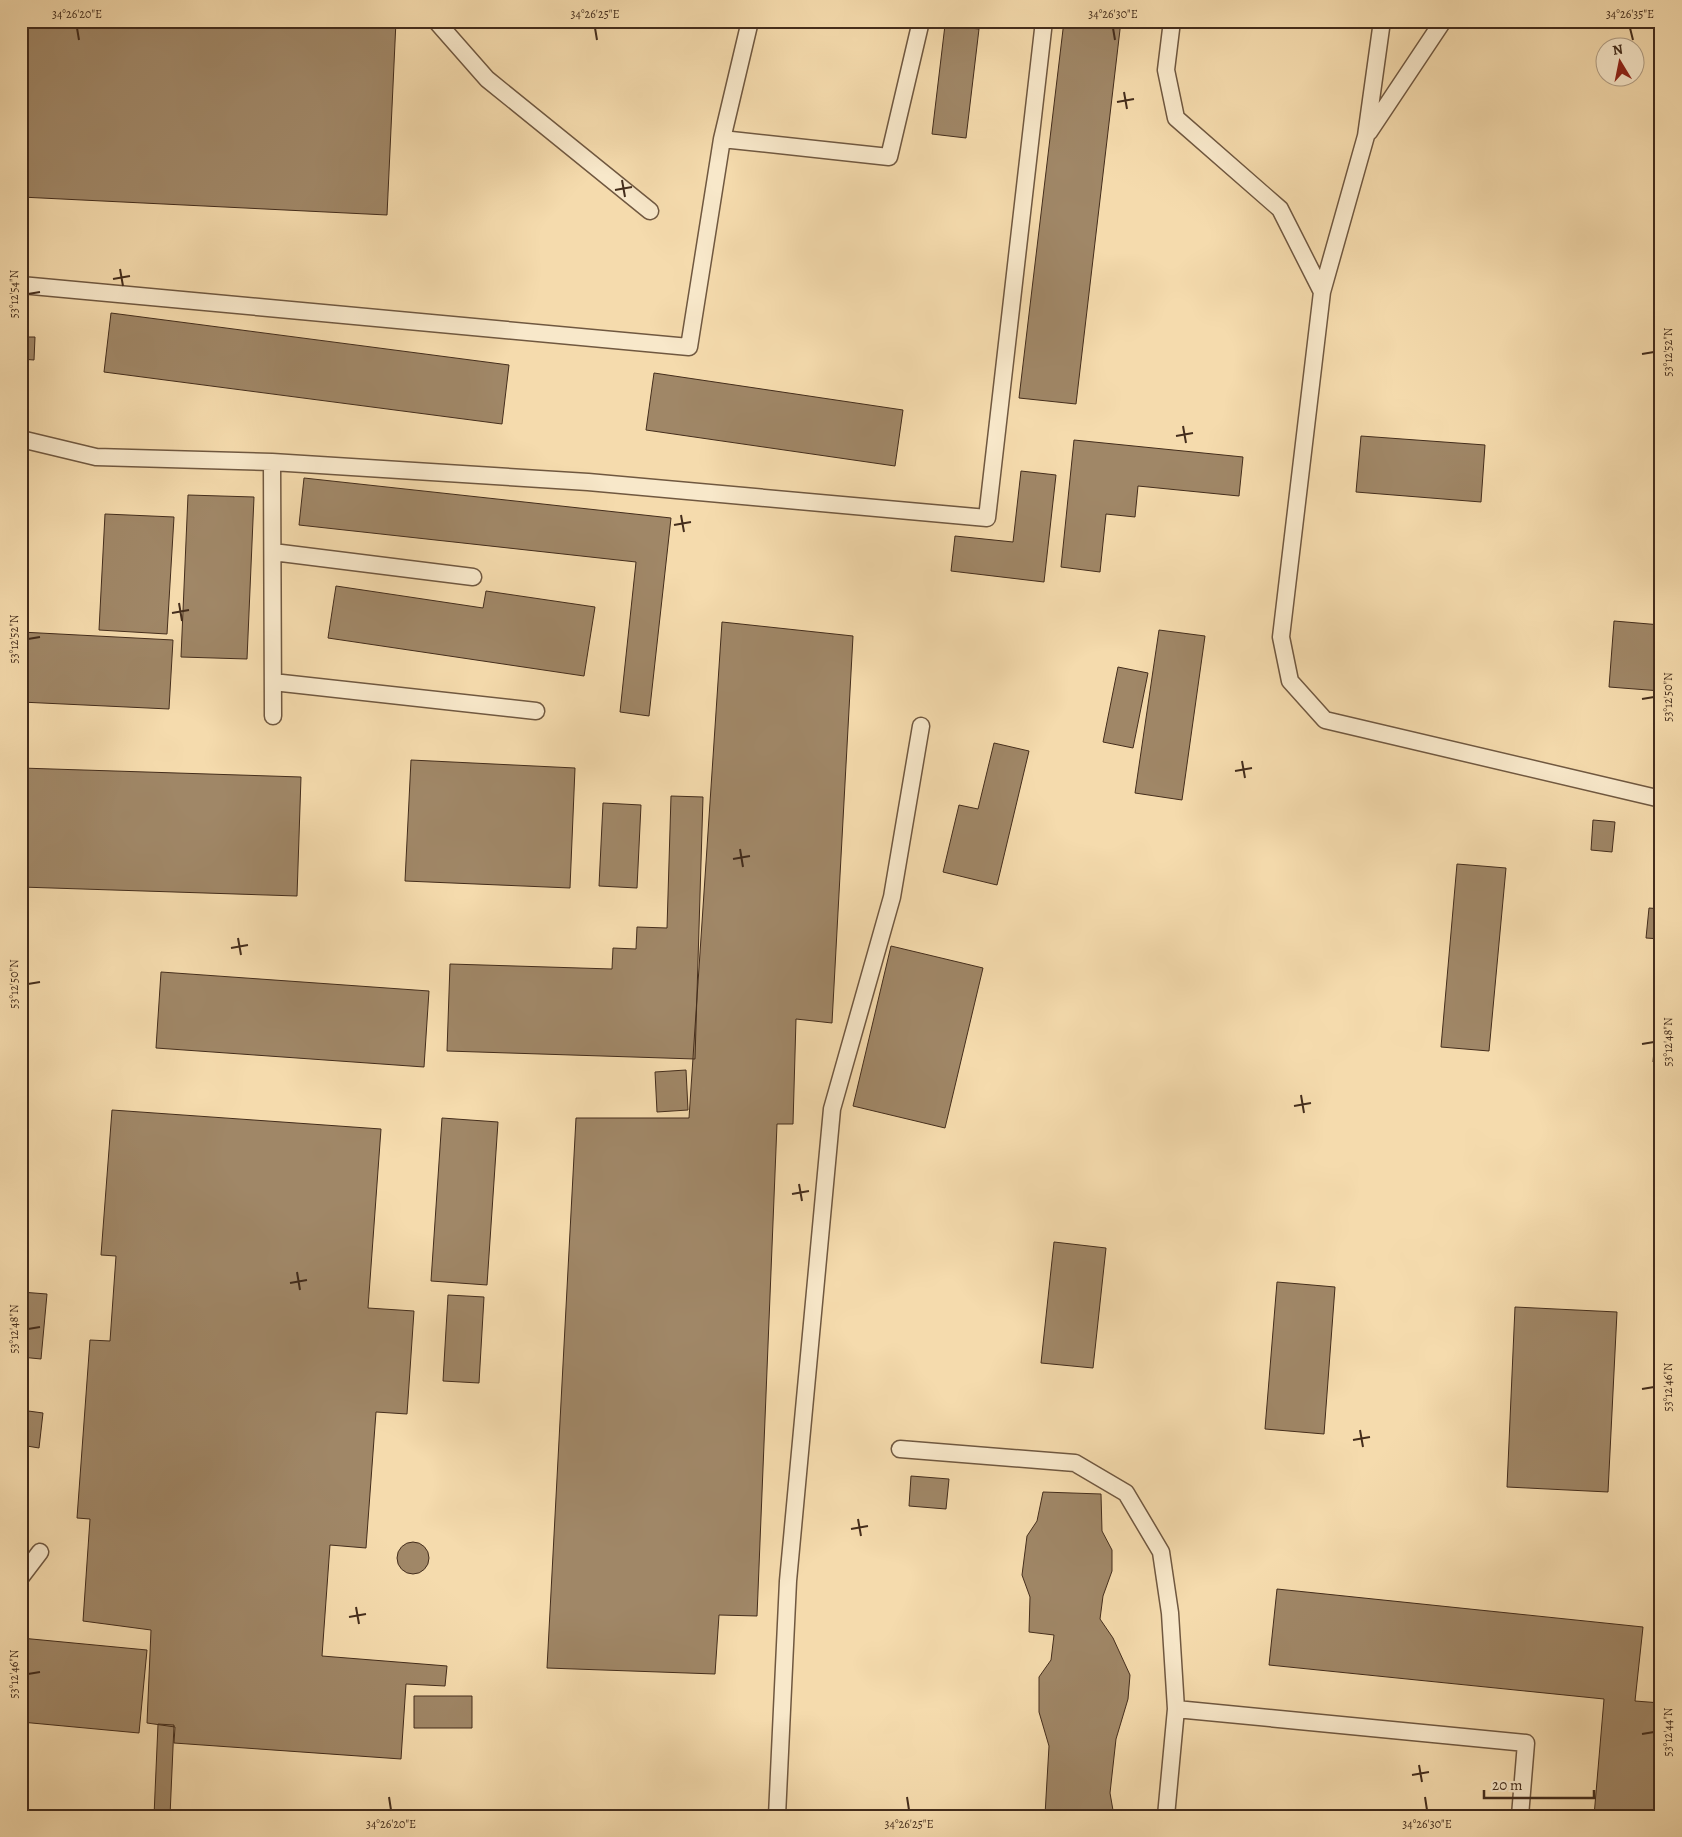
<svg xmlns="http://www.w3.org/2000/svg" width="1682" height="1837" viewBox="0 0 1682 1837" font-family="Alegreya,serif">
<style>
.building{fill:#a08767;stroke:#442d1c}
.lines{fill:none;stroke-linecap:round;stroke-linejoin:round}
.service-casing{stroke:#705840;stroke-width:19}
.service{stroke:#f8e8ca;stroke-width:16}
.ticks{fill:none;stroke:#442d1c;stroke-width:2}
.neatline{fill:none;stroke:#442d1c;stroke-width:2}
.ticks-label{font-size:12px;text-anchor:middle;fill:#442d1c}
</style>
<rect width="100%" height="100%" fill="#f5dbad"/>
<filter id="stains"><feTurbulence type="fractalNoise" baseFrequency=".004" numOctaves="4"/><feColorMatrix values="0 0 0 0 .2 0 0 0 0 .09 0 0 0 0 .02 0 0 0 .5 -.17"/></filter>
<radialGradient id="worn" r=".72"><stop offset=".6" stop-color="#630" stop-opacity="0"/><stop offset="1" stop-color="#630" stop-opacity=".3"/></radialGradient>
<path class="building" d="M21,21H396L387,215L21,197Z
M1064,21H1121L1076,404L1019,398Z
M945,25L979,29L966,138L932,134Z
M111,313L509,365L502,424L104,372Z
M21,337H35L34,360L21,359Z
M654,373L903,410L895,466L646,430Z
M1361,436L1485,445L1481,502L1356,492Z
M1074,440L1243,457L1239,496L1138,486L1135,517L1106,514L1100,572L1061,567Z
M1021,471L1056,475L1044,582L951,571L955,536L1013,542Z
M304,478L671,518L649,716L620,712L636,562L299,525Z
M188,495L254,497L247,659L181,657Z
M105,514L174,517L167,634L99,630Z
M336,586L483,608L486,591L595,607L584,676L328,638Z
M1614,621L1661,625V691L1609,687Z
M722,622L853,636L832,1023L796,1019L793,1124H777L757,1616L719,1615L715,1674L547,1668L576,1118H689Z
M1159,630L1205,636L1182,800L1135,793Z
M21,632L173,640L169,709L21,702Z
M1118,667L1148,673L1133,748L1103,742Z
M994,743L1029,751L997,885L943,872L959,805L978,809Z
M411,760L575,768L570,888L405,881Z
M21,768L301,777L297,896L21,887Z
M671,796L703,797L695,1059L447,1051L450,964L612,969L613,948L636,949L637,927L667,928Z
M603,803L641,805L637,888L599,886Z
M1593,820L1615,822L1612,852L1591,850Z
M1457,864L1506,868L1489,1051L1441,1047Z
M1649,908L1661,909V939L1646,938Z
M891,946L983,968L945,1128L853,1106Z
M1661,970V1063L1653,1062Z
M161,972L429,991L424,1067L156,1048Z
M686,1070L688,1110L657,1112L655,1072Z
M112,1110L381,1129L368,1308L414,1311L407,1414L376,1412L366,1548L330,1545L322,1656L447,1666L445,1686L406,1684L401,1759L174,1743L175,1727L147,1723L151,1630L83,1621L90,1519L77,1518L90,1340L110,1341L116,1256L101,1255Z
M442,1118L498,1122L487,1285L431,1281Z
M1054,1242L1106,1248L1093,1368L1041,1363Z
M1277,1282L1335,1287L1324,1434L1265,1429Z
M21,1292L47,1294L41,1359L21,1357Z
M448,1295L484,1297L479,1383L443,1381Z
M1515,1307L1617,1312L1608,1492L1507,1487Z
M21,1410L43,1413L39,1448L21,1445Z
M911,1476L949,1479L946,1509L909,1506Z
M1043,1492L1101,1494L1102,1531L1112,1550V1571L1103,1596L1100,1619L1113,1638L1130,1675L1128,1699L1116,1739L1110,1793L1114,1816H1043L1045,1815L1049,1746L1039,1712V1677L1051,1660L1054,1635L1029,1632L1030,1597L1022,1575L1027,1536L1037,1521Z
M397 1558a16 16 0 1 1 32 0a16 16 0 1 1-32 0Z
M1277,1589L1643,1627L1635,1701L1661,1703V1772L1657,1816H1594L1604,1699L1269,1665Z
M21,1638L147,1650L139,1733L21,1722Z
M414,1696H472V1728H414Z
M158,1724L174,1725L170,1816H154Z
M461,1810L535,1816H461Z"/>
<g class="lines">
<g class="service-casing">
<path id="service" d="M436,21L487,79L650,211
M1172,21L1166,70L1176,118L1280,209L1322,292
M1382,21L1366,136L1322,292L1281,637L1290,681L1325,720L1661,799
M1369,132L1443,21
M722,139L889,157L921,21
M21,285L689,347L722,139L750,21
M21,439L96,457L272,462L588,482L987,518L1044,21
M272,462L273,716
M273,552L473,577
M273,682L536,711
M900,1449L1075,1463L1126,1493L1161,1552L1170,1613L1176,1709L1166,1816
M21,1577L40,1552
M1176,1709L1526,1743L1520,1816
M777,1816L788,1581L832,1109L892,897L921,726"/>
</g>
<use href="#service" class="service"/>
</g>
<path class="ticks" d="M77,28L79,40M595,28L597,40M1113,28L1115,40M1630,28L1633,40M1124,92L1127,109M1117,102L1134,99M622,180L625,197M615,190L632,187M120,269L123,286M113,279L130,276M28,294L40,292M1642,354L1654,352M1183,426L1186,443M1176,436L1193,433M681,515L684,532M674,525L691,522M179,603L182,621M172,613L189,610M28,639L40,637M1642,699L1654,697M1242,761L1245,778M1235,771L1252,768M740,849L743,867M733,859L750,856M238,938L241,955M231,948L248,945M28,984L40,982M1642,1044L1654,1042M1301,1095L1304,1113M1294,1106L1311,1103M799,1184L802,1201M792,1194L809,1191M297,1272L300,1290M290,1283L307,1280M28,1329L40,1327M1642,1389L1654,1387M1360,1430L1363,1447M1353,1440L1370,1437M858,1519L861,1536M851,1529L868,1526M356,1607L359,1624M349,1617L366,1614M28,1674L40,1672M1642,1734L1654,1732M1419,1765L1422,1782M1412,1775L1429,1772M389,1797L391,1810M907,1797L909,1810M1425,1797L1427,1810"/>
<rect width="1682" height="1837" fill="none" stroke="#f5dbad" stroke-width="55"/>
<g transform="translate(1620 62) rotate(350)"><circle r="24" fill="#f8e8ca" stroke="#b09d84"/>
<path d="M0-4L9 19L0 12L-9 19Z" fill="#8f2418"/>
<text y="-8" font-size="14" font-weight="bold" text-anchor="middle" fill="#442d1c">N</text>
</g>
<path d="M1484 1790v8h110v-8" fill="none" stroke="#442d1c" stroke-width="2.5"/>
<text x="1492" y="1790" font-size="15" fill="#442d1c" stroke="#f8e8ca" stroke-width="4" paint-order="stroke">20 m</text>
<rect x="28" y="28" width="1626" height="1782" class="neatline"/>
<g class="ticks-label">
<text x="77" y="18">34°26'20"E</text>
<text x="595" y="18">34°26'25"E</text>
<text x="1113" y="18">34°26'30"E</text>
<text x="1630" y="18">34°26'35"E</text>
<text transform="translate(14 294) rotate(-90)" y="4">53°12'54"N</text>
<text transform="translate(1668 352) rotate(-90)" y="4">53°12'52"N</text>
<text transform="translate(14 639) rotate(-90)" y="4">53°12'52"N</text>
<text transform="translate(1668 697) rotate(-90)" y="4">53°12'50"N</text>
<text transform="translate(14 984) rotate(-90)" y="4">53°12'50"N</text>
<text transform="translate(1668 1042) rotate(-90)" y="4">53°12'48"N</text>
<text transform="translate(14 1329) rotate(-90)" y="4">53°12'48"N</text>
<text transform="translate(1668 1387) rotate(-90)" y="4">53°12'46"N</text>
<text transform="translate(14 1674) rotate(-90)" y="4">53°12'46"N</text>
<text transform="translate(1668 1732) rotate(-90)" y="4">53°12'44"N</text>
<text x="391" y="1828">34°26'20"E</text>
<text x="909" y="1828">34°26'25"E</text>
<text x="1427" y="1828">34°26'30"E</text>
</g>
<rect width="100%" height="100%" filter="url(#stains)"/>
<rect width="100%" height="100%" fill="url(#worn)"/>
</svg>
